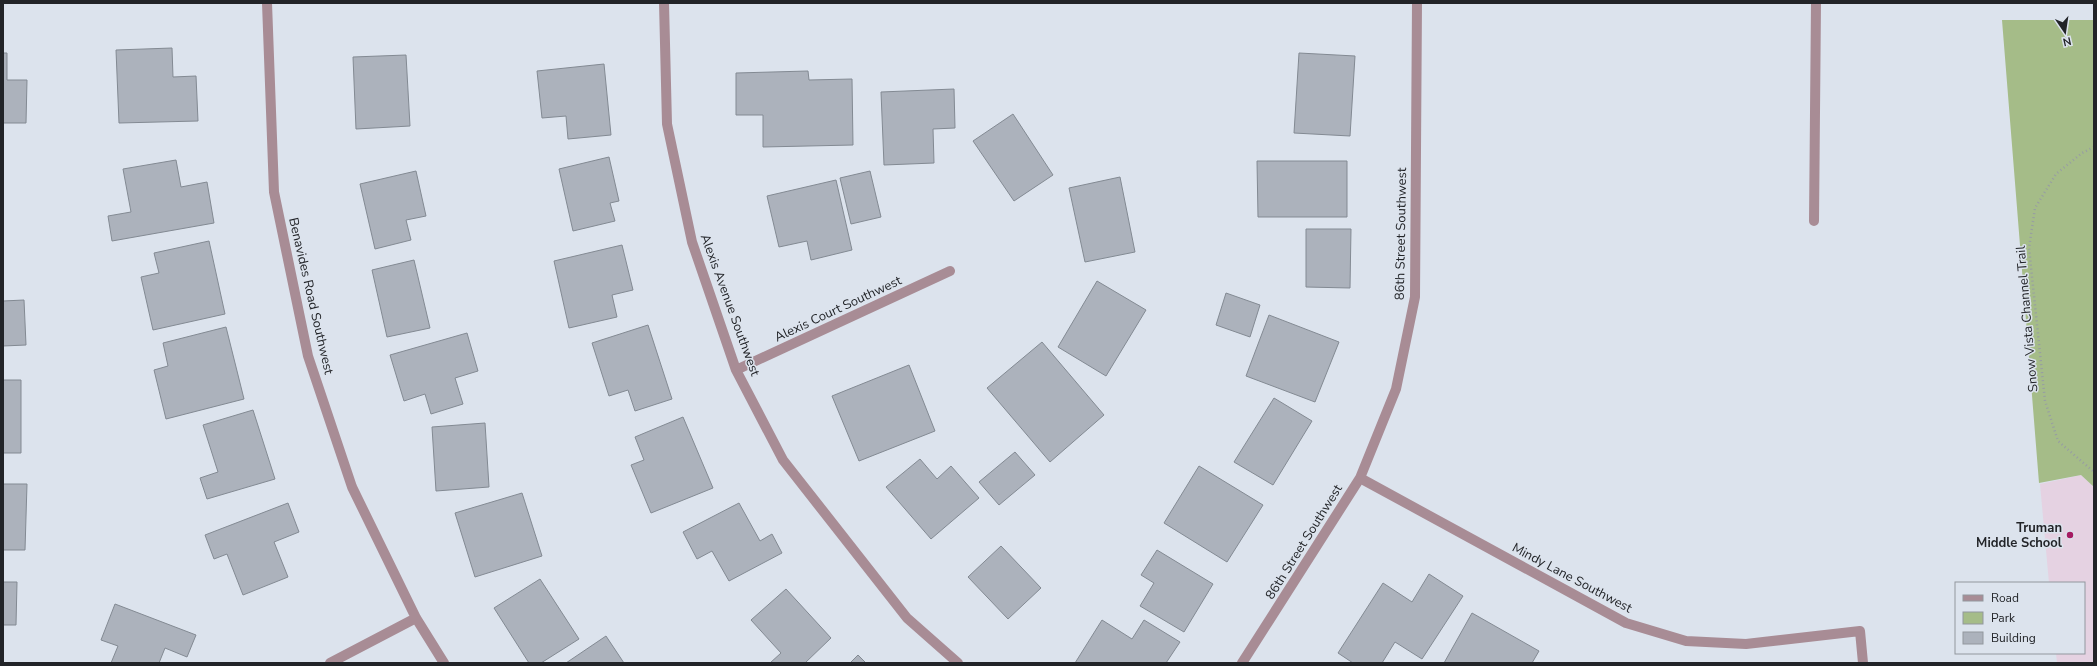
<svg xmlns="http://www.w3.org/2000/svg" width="2097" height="666" viewBox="0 0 2097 666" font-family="'Nunito Sans',sans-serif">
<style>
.education{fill:#e5d2e2}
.green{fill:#a5bc88}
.building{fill:#acb2bc;stroke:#838a93}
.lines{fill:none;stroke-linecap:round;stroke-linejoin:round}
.path{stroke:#979ca4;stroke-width:2.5;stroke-dasharray:1 3;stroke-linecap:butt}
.minor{stroke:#a88c95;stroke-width:10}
.poi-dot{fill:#a51b62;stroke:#dce3ed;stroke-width:1.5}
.labels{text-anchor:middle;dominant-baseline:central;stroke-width:3;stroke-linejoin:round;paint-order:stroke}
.street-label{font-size:13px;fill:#222428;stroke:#dce3ed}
.poi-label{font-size:13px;font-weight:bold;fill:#222428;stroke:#dce3ed;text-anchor:end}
</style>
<rect width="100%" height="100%" fill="#dce3ed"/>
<path class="education" d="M2081,475L2094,487V663H2057L2056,653H2084V583H2049L2040,484Z"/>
<path class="green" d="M2002,20H2094V487L2081,475L2039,483Z"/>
<path class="building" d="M172,48L173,77L196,76L198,121L119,123L116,50Z
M3,53H7V80H27L26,123H3Z
M1299,53L1355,56L1350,136L1294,133Z
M406,55L410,126L356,129L353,57Z
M604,64L611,135L568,139L566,116L542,118L537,71Z
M808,71L809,80L852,79L853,145L763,147V115H736V73Z
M954,89L955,128L933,129L934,163L884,165L881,92Z
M1013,114L1053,175L1014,201L973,141Z
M609,157L619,201L610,203L615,221L573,231L559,169Z
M176,160L181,187L207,182L214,223L112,241L108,216L131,212L123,169Z
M1257,161H1347V217H1258Z
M416,171L426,216L406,220L411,240L375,249L360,184Z
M870,171L881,217L851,224L840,178Z
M1120,177L1135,252L1085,262L1069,188Z
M836,180L852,250L811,260L807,241L779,247L767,196Z
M1306,229H1351L1350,288L1306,287Z
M209,241L225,314L153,330L141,277L159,273L154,253Z
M622,245L633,290L612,295L617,317L569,328L554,261Z
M414,260L430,328L387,337L372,270Z
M1097,281L1146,310L1106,376L1058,347Z
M1226,293L1260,305L1250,337L1216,325Z
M24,300L26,345L3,346V301Z
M1269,315L1339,342L1315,402L1246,376Z
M648,325L672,399L635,411L628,390L609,396L592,343Z
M226,327L244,399L166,419L154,370L168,366L163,343Z
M467,333L478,371L455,378L463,404L431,414L425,394L404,401L390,355Z
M1042,342L1104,415L1050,462L987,388Z
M909,365L935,431L859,461L832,396Z
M3,380H21V453H3Z
M1274,398L1312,421L1273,485L1234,462Z
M253,410L275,479L207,499L200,478L218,472L203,425Z
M683,417L713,488L651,513L631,465L644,460L635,437Z
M485,423L489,487L436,491L432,427Z
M1015,452L1035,475L999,505L979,482Z
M920,459L937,479L951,466L979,498L931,539L886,487Z
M1199,466L1263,505L1227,562L1164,523Z
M3,484H27L25,550H3Z
M522,493L542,556L475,577L455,513Z
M288,503L299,532L274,542L288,577L243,595L227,554L214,559L205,535Z
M739,503L760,541L772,534L782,553L729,581L712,551L697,559L683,532Z
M1001,546L1041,588L1008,619L968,577Z
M1157,550L1213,584L1184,632L1140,606L1154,583L1141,575Z
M1429,574L1463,596L1422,659L1395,642L1382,663H1353L1338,653L1383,583L1412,602Z
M540,579L579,639L541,663H529L494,608Z
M3,582H17L16,625H3Z
M786,589L831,638L805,663H770L781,653L751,620Z
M115,604L196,635L187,657L165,648L159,663H111L118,646L101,640Z
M1472,613L1539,651L1532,663H1444Z
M1102,620L1132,639L1144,620L1180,642L1166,663H1075Z
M606,636L624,663H566Z
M858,655L866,663H850Z"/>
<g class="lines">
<path class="path" d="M2094,147L2082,153L2056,174L2035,208L2029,248L2045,401L2058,441L2094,472"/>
<path class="minor" d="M267,3L274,192L308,356L352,487L416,618L444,663
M664,3L667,124L692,242L736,370L783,460L907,618L958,663
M1814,221L1816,3
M736,370L950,271
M1360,478L1626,623L1686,641L1746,644L1860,631L1863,663
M330,663L416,618
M1242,663L1360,478L1396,389L1415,297L1417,3"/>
</g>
<circle class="poi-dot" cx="2070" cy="535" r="4"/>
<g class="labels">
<g class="street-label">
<text transform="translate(1401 234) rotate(-89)">86th Street Southwest</text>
<text transform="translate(311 296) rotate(77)">Benavides Road Southwest</text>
<text transform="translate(730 305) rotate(70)">Alexis Avenue Southwest</text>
<text transform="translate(838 309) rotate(-25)">Alexis Court Southwest</text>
<text transform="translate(2027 319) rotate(-95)">Snow Vista Channel Trail</text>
<text transform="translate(1304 542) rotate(-58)">86th Street Southwest</text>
<text transform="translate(1572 578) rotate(28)">Mindy Lane Southwest</text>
</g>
<g class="poi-label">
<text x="2062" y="528">Truman<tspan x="2062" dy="15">Middle School</tspan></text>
</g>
</g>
<rect width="2097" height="666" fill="none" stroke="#222428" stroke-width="8"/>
<rect x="1955" y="582" width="130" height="72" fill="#dce3ed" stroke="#92979e"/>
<rect x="1963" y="595" width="20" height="6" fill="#a88c95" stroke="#92979e"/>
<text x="1991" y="602" font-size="12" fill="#222428">Road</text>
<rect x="1963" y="612" width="20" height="12" fill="#a5bc88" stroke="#92979e"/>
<text x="1991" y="622" font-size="12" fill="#222428">Park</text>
<rect x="1963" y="632" width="20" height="12" fill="#acb2bc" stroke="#92979e"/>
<text x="1991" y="642" font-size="12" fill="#222428">Building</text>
<g transform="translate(2065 32) rotate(167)" stroke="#dce3ed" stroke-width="3" paint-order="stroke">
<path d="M0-3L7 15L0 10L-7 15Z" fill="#222428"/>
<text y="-6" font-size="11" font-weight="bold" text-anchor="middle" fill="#222428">N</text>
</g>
</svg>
